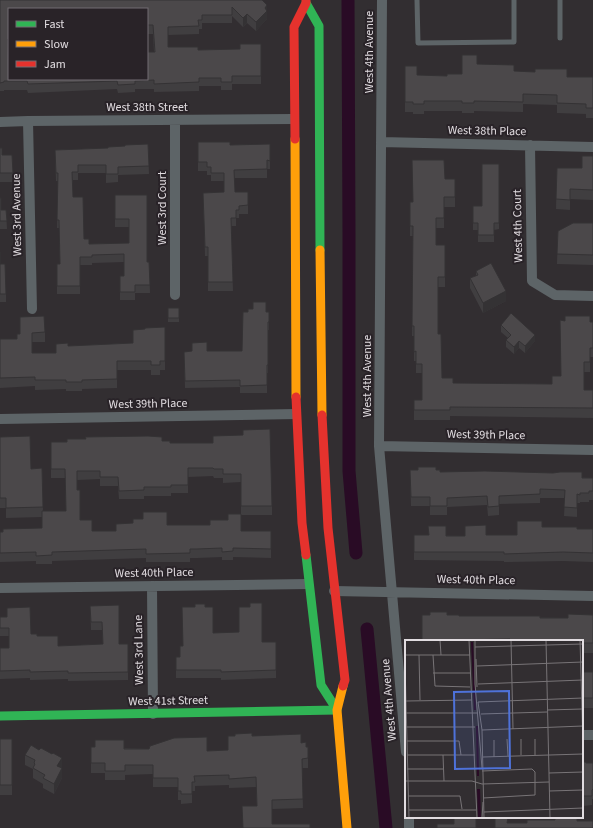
<svg xmlns="http://www.w3.org/2000/svg" width="593" height="828" viewBox="0 0 593 828" font-family="'Source Sans 3',sans-serif">
<style>
.lines{fill:none;stroke-linecap:round;stroke-linejoin:round}
.canal{stroke:#290b25;stroke-width:13}
.lane{stroke:#5d6467;stroke-width:5}
.street{stroke:#5d6467;stroke-width:10}
.fast{stroke:#30b455;stroke-width:9}
.slow{stroke:#ff9f0a;stroke-width:9}
.jam{stroke:#e5322d;stroke-width:9}
.wall{fill:#403e40;fill-rule:evenodd}
.shaded-wall{fill:#343234}
.building{fill:#4b484a;stroke:#343234;fill-rule:evenodd}
.labels{text-anchor:middle;dominant-baseline:central;stroke-width:4;stroke-linejoin:round;paint-order:stroke}
.street-label{font-size:12px;fill:#e1dce0;stroke:#292328}
.inset-river{fill:none;stroke:#290b25;stroke-width:2}
.inset-road{fill:none;stroke:#787477;stroke-width:1}
.view{fill:#4e72da;fill-opacity:0.15;stroke:#4e72da;stroke-width:2}
.inset-edge{fill:none;stroke:#e1dce0;stroke-width:2}
</style>
<rect width="100%" height="100%" fill="#322e31"/>
<g class="lines">
<path class="canal" d="M348,0L349,233V471L356,553
M367,629L386,828"/>
<path class="lane" d="M417,0L418,43L514,42V0
M560,38V0"/>
<path class="street" d="M382,0L379,446L406,752
M175,120V295
M28,121L32,309
M0,122L28,121L294,119
M381,142L593,147
M530,145L532,281L555,295L593,296
M0,419L296,414
M379,446L593,450
M152,586L153,714
M0,588L308,584
M334,591L593,596
M582,735H593
M409,817V828"/>
<path class="fast" d="M306,3L319,26L320,250
M306,555L321,685L337,710
M0,716L337,710"/>
<path class="slow" d="M295,139L296,397
M320,250L322,415
M343,686L337,710L347,828"/>
<path class="jam" d="M295,139L294,27L306,3V0
M296,397L302,523L306,555
M322,415L328,528L345,680L343,686"/>
</g>
<path class="wall" d="M0,0L267,5V19L256,31L247,23L243,27L232,16V23H202V29H199V34L168,35V47L198,50L240,49L261,44V84H232V90H221V86H199V91L154,92V89H135V92L118,93L117,89L28,93L27,90H4V91H0ZM9,9H147V34H153L154,52L9,79L8,48H9Z
M477,64L514,71L567,77H593V118H586V114L557,113V105L523,104V112L474,111V113H462V111H424V114H413V112H405V66L417,75L447,76L462,74Z
M198,142L230,145L270,144V169H267V178H235V192H248V214H239V218H236V226H231L233,291H208V256H205L203,193L224,192V181H211V175H207V171H198Z
M148,144L149,174L118,175V182L106,183V173H78V180H73V197L84,239L89,244L129,243V227H115V195H147V262H149L150,293H135V300H120V276H124V262L92,263V265H80V294H57V264H60L59,228H57L58,181H56L55,150L108,148Z
M0,148L2,155H12L13,182H0Z
M593,156V200L570,199V210L556,209L557,168H582Z
M499,164V229L494,230V242H478V230H473V206H482Z
M445,179H455V207H444V228H436V245H445V287H438V334L442,378L453,383L552,384L561,376L590,322H593V357H590V372H584V390H593V418L450,416V420H414V400H422V373H416V361H414V336H412L413,236H410V202H413Z
M0,198L1,210H6L7,229H0Z
M593,223V265L557,264L558,231Z
M0,252V264L6,294V302H0Z
M476,271L506,301L483,313L470,288V278L476,276Z
M168,308H179V322H168Z
M266,312L269,322V330H268V373H267V393H240V387L185,388L184,352L242,351Z
M20,317L45,332V342H32V353H56L68,346L133,343L145,329L165,327V370H160V375H151V370H117V388L82,389V391H66V389L35,390V386L0,388V339H17L20,334Z
M501,325L535,341L525,353L519,348L514,354L506,347V340L508,338L501,332Z
M0,437L31,469L42,468L43,511H66L65,478H51V442L162,441L170,443H213L272,506V515H241V482L223,483V478H214L213,476L188,477V493H171V496H144V499H119L118,486H100V479L77,480V490L80,520L92,531H116L167,525L241,531H271V558L233,557V560H222V557L197,558H190V562H146V558L52,561V564H36V561L0,562V532L42,528V517L6,518V508H0Z
M410,470H436L440,472L593,478V500H589V502H580V503H577V517L564,516L565,498H540V503L499,504V515L488,516L487,505L447,507V515H430V506H411Z
M542,527L577,529H593V562L563,561L504,562V561L414,560V535L465,536L517,535Z
M90,606L119,644H128V680L68,681V679L30,680V678L0,679V648H9V636H0V617L31,634L58,646L103,644L102,630H91Z
M205,607L213,633L262,642H276V678L221,680V678H176V657H180L183,646Z
M447,615L459,616L568,618L593,615V653H582V641H422Z
M582,672H593V708H582Z
M252,736L301,743L306,747H308V768H302L303,808L272,809L243,828L257,806L256,787L229,788V785L195,786V791H192V803L181,804V800H178V787H153V774L125,775V780H105V773H91V747L207,751L228,750Z
M0,739H12V795H0Z
M25,755L62,768V778L54,794L43,788V784L33,778V769L25,765Z
M582,762L586,763H593V799H592V805L583,806V811H582Z"/>
<path class="shaded-wall" d="M267,5V19L256,31V22L265,8Z
M247,14V23L243,27V18Z
M506,291V301L483,313V303Z
M535,335V341L525,353V346Z
M519,341V348L514,354V347Z
M62,758V768L57,766Z
M62,768V778L54,794V784Z"/>
<path class="building" d="M0,0H262L267,5L265,8L267,11L256,22L247,14L243,18L232,7V15H202V20H198L199,26L168,27V47H198V50L240,49V44H261V76H232V82H221V78H199V82L154,84V80L135,81V84L118,85L117,81L28,84L27,81H4V82L0,83ZM9,9H147V25H153L155,52H147V79H9L8,39H9Z
M462,55H477V64L514,65V71L535,72V69H567V77H593V108H586V104L557,103V95L523,94V102L474,101V103H462V101H424V104H413V102H405V66H417V75L447,76V74H462Z
M198,142H230V145L270,144V161L267,160V169L234,170L235,192H248V205L239,206V210H236V218H231L233,282H208V247H205L203,193L224,192V173H211V167H207V162H198Z
M148,144L149,166L118,167V174H106V165H78V172H72L73,197H83L84,239H89V244L129,243V219H115V195H147V262H149L150,285H135V292H120V276H124V254L92,255V257H80V286H57V264H60L59,220H57L58,173H56L55,150L108,148V147L125,146V145Z
M0,148H2V155H12L13,173H0Z
M582,156H593V190L570,189V200L556,199L557,168H582Z
M412,160H444L445,179H455V197H444V218H436V245H445V277H438V334H441L442,378H453V383L552,384V376H561L560,320L565,321V316H590V322H593V348H590V362H584V390H593V408L450,407V410H414V400H422V364H416V351L414,352V326H412L413,226H410V202H413Z
M482,164H499V223H494V235H478V223H473V206H482Z
M0,198H1V210H6L7,221H0Z
M573,223H593V255L557,254L558,231Z
M0,252V264H5L6,294H0Z
M491,263L506,291L483,303L470,278L478,275L476,271Z
M253,302H266V312H269V322H268V365H267V385L240,386V380L185,381L184,352L192,351V343L207,342V351H242L243,312H248V309H253Z
M168,308H179V318H168Z
M511,313L535,335L525,346L519,341L514,347L506,340L511,335L501,325Z
M44,316L45,332L32,333V353H56V344L68,343V346L133,343V330L145,329V328L165,327V361H160V365H151V361H117V379L82,380V382H66V380H35V377L0,378V339H17V334H20V317Z
M270,429L272,506H241V474H223V469H214L213,468H188V485H171V487H144V490L119,491L118,477H100V471H77V490H80V520H92V531H116V524L133,523V519H143V512H167V525H210V520H228V514H241V531H271V549L233,548V551L222,552V548L197,549H190V553L146,554V549L52,552V555L36,556V552L0,553V532H3V529L42,528V511H66L65,469H51V442H67V439H86L85,437L148,436L162,437V441H170V443H213V436L243,435V430Z
M30,436L31,469L42,468L43,507L6,508V498H0V437Z
M418,467H436V470H440V472L485,471L553,473L560,472H582V478H593V491H589V493H580V495L577,494V508L564,507L565,490L540,489V494L499,496V506L488,507L487,496L447,498V506H430V497H411L410,470H418Z
M517,521H542V527H577V529H593V553L563,552L504,554V552H414V535H429L428,526H446V536H465V526L486,525V535H517Z
M250,603H262V642H276V670L221,672V670H176V657H180V646H183L182,607H195V604H205V607H213V633L239,632V607H250Z
M119,605V644H128V672L68,673V671L30,672V670L0,671V648H9V628H0V617H7V608L30,607L31,634H37V636H58V646L103,644L102,622H91L90,606Z
M430,612H447V615H459V616H540V618H568V614L593,615V643H582V641H510V639L460,640V641H422V615H430Z
M582,672H593V698H582Z
M252,733V736L301,734V743L306,742V747H308V758L302,759L303,799L272,800V824H310V828H243L242,806H257L256,777L229,779V775L194,776L195,782H192V794H181V791H178V778H153V765H125V771H105V763H91V747H95V740H124V749H149L150,746L174,738L207,737V751L228,750V736H235V734Z
M0,739H12V785H0Z
M31,745L39,750L41,748L52,754L53,753L62,758L57,766L62,768L54,784L43,778L45,775L33,768L35,764L34,763L35,760L25,755Z
M582,762H586V763H593V789L592,790V796H583V802H582Z
M454,817H476V828H437V824H454Z
M495,817H508L507,823H527V820H555V817H577V821H593V828H495Z"/>
<g class="labels">
<g class="street-label">
<text transform="translate(369 52) rotate(-90)">West 4th Avenue</text>
<text x="147" y="107">West 38th Street</text>
<text transform="translate(487 131) rotate(1)">West 38th Place</text>
<text transform="translate(162 208) rotate(-90)">West 3rd Court</text>
<text transform="translate(17 215) rotate(-91)">West 3rd Avenue</text>
<text transform="translate(518 226) rotate(-91)">West 4th Court</text>
<text transform="translate(367 376) rotate(-90)">West 4th Avenue</text>
<text transform="translate(148 404) rotate(-1)">West 39th Place</text>
<text transform="translate(486 435) rotate(1)">West 39th Place</text>
<text transform="translate(154 573) rotate(-1)">West 40th Place</text>
<text transform="translate(476 580) rotate(1)">West 40th Place</text>
<text transform="translate(139 650) rotate(-91)">West 3rd Lane</text>
<text transform="translate(389 700) rotate(-95)">West 4th Avenue</text>
<text transform="translate(168 701) rotate(-1)">West 41st Street</text>
</g>
</g>
<g transform="translate(405 640)">
<rect width="178" height="178" fill="#322e31"/>
<path d="M72,149H75L76,178H73Z" fill="#290b25"/>
<path class="inset-river" d="M67,2L70,70M72,86L73,136"/>
<path class="inset-road" d="M35,0L36,15M64,0L72,178M70,0V44L77,128M106,0L108,89M141,0L145,178M175,0L178,105M70,7L178,4M0,15H65M14,15L15,60M28,15L30,46L65,47M71,19L72,47M0,24L4,178M72,26L178,22M28,33H65M73,44L178,40M1,61L67,60M73,62L178,58M73,62L77,90L79,178M142,70L177,69M1,73H73M76,74L142,72M0,87H70M77,90L178,86M102,99L103,116M116,99V115M130,99V115M89,100V117M2,101H54L56,115M2,115H70M38,115L39,141M78,117L178,114M2,129H38M77,131L127,129L130,132V155L78,158M144,133L178,132M0,141H67L77,144L144,142M144,151L178,150M3,156H55L57,169M4,170H71M79,172L178,168M77,178L78,162"/>
<path class="view" d="M104,51L105,128L50,129L49,52Z"/>
<rect width="178" height="178" class="inset-edge"/>
</g>
<rect x="8" y="8" width="140" height="72" fill="#292328" stroke="#736d72"/>
<rect x="16" y="21" width="20" height="6" fill="#30b455" stroke="#736d72"/>
<text x="44" y="28" font-size="12" fill="#e1dce0">Fast</text>
<rect x="16" y="41" width="20" height="6" fill="#ff9f0a" stroke="#736d72"/>
<text x="44" y="48" font-size="12" fill="#e1dce0">Slow</text>
<rect x="16" y="61" width="20" height="6" fill="#e5322d" stroke="#736d72"/>
<text x="44" y="68" font-size="12" fill="#e1dce0">Jam</text>
</svg>
